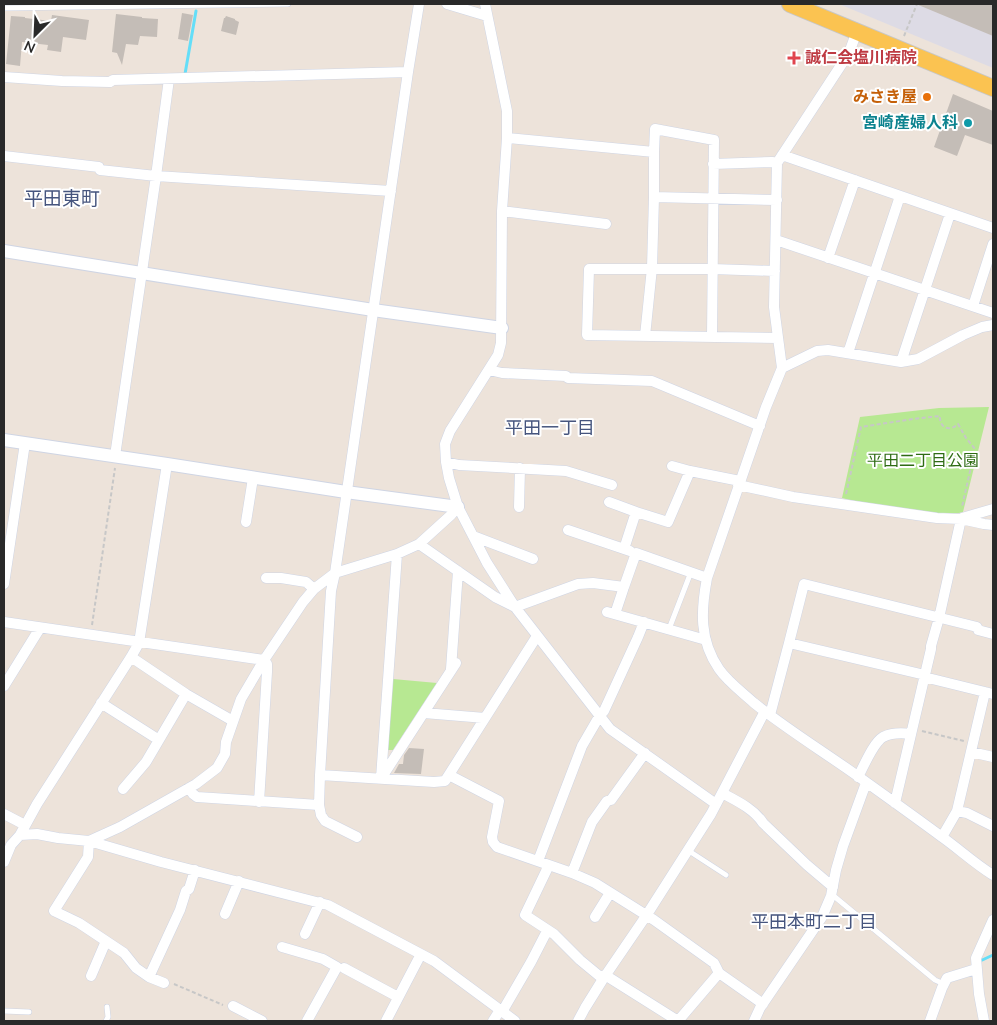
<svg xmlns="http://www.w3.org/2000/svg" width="997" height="1025" viewBox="0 0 997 1025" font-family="'Nunito Sans','Noto Sans JP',sans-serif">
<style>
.industrial{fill:#dddbe5}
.green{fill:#b7e892}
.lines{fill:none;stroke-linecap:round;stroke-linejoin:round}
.stream{stroke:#64def8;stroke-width:3}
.building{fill:#c4bdb7}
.service-casing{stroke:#cfd5e4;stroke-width:6}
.minor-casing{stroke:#cfd5e4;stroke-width:11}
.tertiary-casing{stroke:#cfd5e4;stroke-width:14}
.primary-casing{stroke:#c7c7c7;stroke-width:18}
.path{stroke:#c7c7c7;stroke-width:2;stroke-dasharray:4 2.5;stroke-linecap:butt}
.service{stroke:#fff;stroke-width:5}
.minor{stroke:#fff;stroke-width:10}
.tertiary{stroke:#fff;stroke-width:12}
.primary{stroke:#fbc351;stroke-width:16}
.health-dot{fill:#e0444e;stroke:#fff;stroke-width:2}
.food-dot{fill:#e8710a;stroke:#fff;stroke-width:2}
.culture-dot{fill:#0f9aa8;stroke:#fff;stroke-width:2}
.labels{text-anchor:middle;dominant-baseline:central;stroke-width:4;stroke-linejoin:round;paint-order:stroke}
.health-label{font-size:16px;font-weight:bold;fill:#be3a42;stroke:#fff;text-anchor:start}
.food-label{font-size:16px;font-weight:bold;fill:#c56008;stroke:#fff;text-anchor:end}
.culture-label{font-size:16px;font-weight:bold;fill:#0d838f;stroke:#fff;text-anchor:end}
.park-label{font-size:16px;fill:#2f6c14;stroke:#fff}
.neighbourhood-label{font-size:18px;fill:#46557e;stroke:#fff}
.quarter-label{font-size:19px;fill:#46557e;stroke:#fff}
</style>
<rect width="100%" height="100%" fill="#ede3da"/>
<path class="industrial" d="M839,4H993V68Z"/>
<path class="green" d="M989,407L963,512C943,517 920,511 900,508C881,505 861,503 842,498L860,417L939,408Z
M393,679L437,683L393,750H387Z"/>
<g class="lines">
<path class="stream" d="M185,74L196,11
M978,962L993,955"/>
</g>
<path class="building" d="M916,4H993V36Z
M182,13L193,15L188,41L178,39Z
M116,14L142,17V18L158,19L157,37L140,36L138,45L126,44L122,65L117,53L112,52Z
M52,15L89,20L86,40L63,37L61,52L47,50L48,45L22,42L20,66L6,64L11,16L25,17V18L51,21Z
M226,16L235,19V20L239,22L236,35L221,31L224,18H225Z
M953,94L993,111V145L965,135L957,156L934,147Z
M409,748L424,749L421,774L394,773L399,764H403L404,755Z"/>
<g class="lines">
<g class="service-casing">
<path id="service" d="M4,8L288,4
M669,629L691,572
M689,851L726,875
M831,896L835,897L935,980L944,984
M4,1011L29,1012
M106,1021L108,1017L107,1007"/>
</g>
<g class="minor-casing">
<path id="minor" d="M447,4L487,16
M485,4L507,111V138L502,211L501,343L498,355L450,431L445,444L446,462L449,478L458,507L487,563L515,607L610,729L716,804
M857,31L849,53L777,163L774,307L782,368L766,407L707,578C701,610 699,640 719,669C728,682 742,692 754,703C788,730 824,752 859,777C887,797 915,817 942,837C959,849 975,864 993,875
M4,77L62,81L110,82L113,80L408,72
M507,138L654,152V197L777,200
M654,152L655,129L714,140L712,337
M782,155L993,228
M4,156L99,167L100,170L156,176L391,191
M713,164L772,162L777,163
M502,211L606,224
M776,240L993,313
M828,258L855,180
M775,271L712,269H589L587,335L778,338
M973,306L993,244
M645,336L652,268L654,197
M848,353L900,196
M901,362L950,214
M782,368L817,351L828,350L901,362L918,359L963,335L982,327L993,325
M489,370L502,373L566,376L568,378L652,381L760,426
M115,456L156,176L169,79
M446,462L459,465L566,471L612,485
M672,466L690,471
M738,485L793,497L937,518L961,519L984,524L993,525
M609,502L636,512
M519,507L520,468
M962,518L993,509
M246,522L253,478
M568,530L630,551
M473,536L533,559
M419,544L495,597L515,607L578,584L593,583L624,587L636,553L707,578
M624,549L636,512L668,522L690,471L740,481
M266,578H281L306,582L314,589
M4,584L25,443
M607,612L706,640
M615,614L624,587
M4,622L264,660
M131,657L186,694L233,721
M451,669L458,571
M925,675L789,643L804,584L977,627L978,630L993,634
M924,677L993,694
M4,686L40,628
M101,703L159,740
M424,713L485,718
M770,715L789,643
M971,752L993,757
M320,775L331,591L335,573L408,72L419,4
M449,775L499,801L492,837L493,842L497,847L572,873L595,883L654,920L714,963L719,973L763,1004
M382,777L456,663
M858,777C864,766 873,743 883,737C891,733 903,733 911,734
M381,778L397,554
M189,788L193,794L197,797L319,805L320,775L434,782L445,781L537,636
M123,789L146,762L186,694
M722,793C737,801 754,809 763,823L807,865L833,887
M259,802L267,672V664L264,660
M895,803L931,649V646L939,618L961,519
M319,805L321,815L325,821L357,837
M957,811L967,813L993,826
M4,814L25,825
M20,835L37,834L58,838L89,841L161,862L328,905L434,961L515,1021
M942,837L957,811L985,692
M89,841L120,827L196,784L217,768L225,754L226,742L241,699L264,660L303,602L314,589L335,573L397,554L419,544L451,515L458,507
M89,841L88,857L54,911L79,923L124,953L136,968L149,977L164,983
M538,861L582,746L600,715L604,711L638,637L644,622
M4,862L11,845L20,835L37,804L131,657L139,643L167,464
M549,865L525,915L554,934L580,960L603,979
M572,873L592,822L607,801L611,800L645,753
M225,914L239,881
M595,917L610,893
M305,934L320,902
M282,947L323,959L337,967L307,1021
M344,968L398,997
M605,975L678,1021L719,973
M91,976L106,941
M149,977L180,910L186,891L189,889L195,870
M233,1006L262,1021
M502,1012L531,962L547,931
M386,1021L421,954
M493,1021L500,1010
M578,1021L585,1008L603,979L646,916L711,814L765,711
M754,1021L760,1008L822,917L831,896L836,870L843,846L866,783
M930,1021L942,988L947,978L976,969
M984,1021L979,994L976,958L993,920"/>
</g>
<g class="tertiary-casing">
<path id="tertiary" d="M4,251L373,310L502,328
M4,440L167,464L346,492L458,507"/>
</g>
<g class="primary-casing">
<path id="primary" d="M790,4L993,88"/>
</g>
<path class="path" d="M904,36L917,4
M846,494L861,427L913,419L940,416C939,428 950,432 958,424L966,438L975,449L962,507
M92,625L115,468
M922,731L964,741
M174,984L223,1005"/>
<use href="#service" class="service"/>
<use href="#minor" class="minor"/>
<use href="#tertiary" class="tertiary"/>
<use href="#primary" class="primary"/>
</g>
<path class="health-dot" d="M791.5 50.5h5v5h5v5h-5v5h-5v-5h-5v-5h5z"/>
<circle class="food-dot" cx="927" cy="97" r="5"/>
<circle class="culture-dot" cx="968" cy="123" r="5"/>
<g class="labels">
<g class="health-label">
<text x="805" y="58">誠仁会塩川病院</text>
</g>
<g class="food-label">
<text x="917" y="97">みさき屋</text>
</g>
<g class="culture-label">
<text x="958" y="123">宮崎産婦人科</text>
</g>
<g class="park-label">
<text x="923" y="461">平田二丁目公園</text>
</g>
<g class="neighbourhood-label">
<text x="550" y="428">平田一丁目</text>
<text x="814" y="922">平田本町二丁目</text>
</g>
<g class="quarter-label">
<text x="62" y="199">平田東町</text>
</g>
</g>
<rect width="997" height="1025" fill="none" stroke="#292929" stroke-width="10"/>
<g transform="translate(35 35) rotate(204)" stroke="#ffffff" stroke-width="4" paint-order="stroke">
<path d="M0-4L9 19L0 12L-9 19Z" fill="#292929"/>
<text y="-8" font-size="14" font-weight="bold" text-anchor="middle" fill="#292929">N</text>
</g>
</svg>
